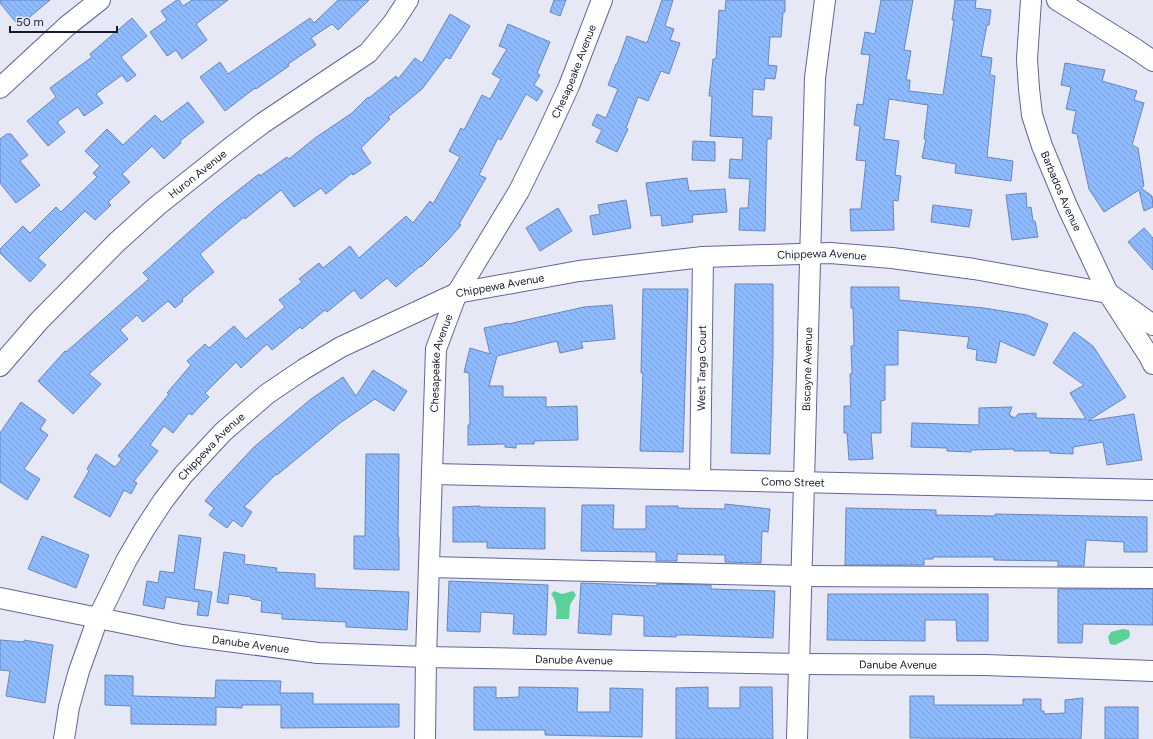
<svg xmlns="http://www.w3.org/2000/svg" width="1153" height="739" viewBox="0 0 1153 739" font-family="Figtree,sans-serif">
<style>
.water{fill:#59d197}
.building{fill:url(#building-back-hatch);stroke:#6887b9}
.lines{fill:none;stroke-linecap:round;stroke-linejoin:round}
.minor-casing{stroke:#61669b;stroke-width:22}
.minor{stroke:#fff;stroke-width:20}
.labels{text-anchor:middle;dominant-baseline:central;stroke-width:3.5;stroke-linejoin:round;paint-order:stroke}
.street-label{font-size:11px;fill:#18192e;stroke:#e7e8f5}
</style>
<defs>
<pattern id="building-back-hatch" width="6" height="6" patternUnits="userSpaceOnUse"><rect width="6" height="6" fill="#8ebaff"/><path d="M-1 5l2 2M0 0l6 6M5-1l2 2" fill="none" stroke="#7a9fdb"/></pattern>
</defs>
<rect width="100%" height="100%" fill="#e7e8f5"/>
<path class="water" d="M554,591L562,594L573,591L576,595L570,605L569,619H556C557,609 557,602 551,594Z
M1123,629L1129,630L1130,634L1129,638L1115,645L1110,644L1108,637L1111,632Z"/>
<path class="building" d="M0,0H50L19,26L0,3Z
M177,0H179L183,6L192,0H228L196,24L207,40L182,59L176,50L167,56L150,32L167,20L161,11Z
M338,0H369L338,30L332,24L311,38L316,45L288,64L289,66L256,89L255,88L225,111L200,77L220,62L228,74L310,18L314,23Z
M554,0H566L560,16L550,12Z
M662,0H673L665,26L674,29L670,40L680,43L669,74L661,71L648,101L638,97L626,128L628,129L617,152L596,142L602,130L592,125L597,114L606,118L618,89L608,85L616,64H617L627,36L647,43Z
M726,0H785V12H783L781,37H770L768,65L777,66L775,79L765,78L764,90L753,89L752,116L772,117L771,139H767L765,231L739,230L740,208H748L750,179L729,178L730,159L742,160L743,138L710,136L712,96H709L713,59H716L719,10L725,11Z
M881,0H913L904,50L911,51L906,80H910L909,91L943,95L954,20H952L955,0H976L975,8L991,10L989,25H987L981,56L992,58L990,75L995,76L987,157L1013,161L1011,181L955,173L956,164L922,158L926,139H924L928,105L889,99L884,139L899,141L895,175L901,176L898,201L893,200L894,230L851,231L850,209H861L866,161L856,160L860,126L854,125L857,104L863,105L870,55L861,54L865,32L875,34Z
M450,14L470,26L450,59L446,57L422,89L388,117L390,119L361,148L371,163L353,175L352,173L326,194L321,188L294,207L281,190L245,219L244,217L200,254L214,272L182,299L183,301L175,308L168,301L143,322L137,315L120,330L128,339L89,374L101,384L73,414L38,381L65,351L66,352L149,279L143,273L217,207L259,174L260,176L287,157L289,159L315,138L352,113L368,97L369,98L396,76L398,79L415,58L422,63Z
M132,18L147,36L121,57L136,75L127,82L122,75L96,94L103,103L84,116L78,107L57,122L65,132L48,146L27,121L56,97L50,88L92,57L90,54Z
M508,24L550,42L537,73L540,75L534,85L543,91L537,101L526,94L501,140L498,138L479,175L486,178L459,224L461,225L449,239L421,267L420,266L396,287L387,278L361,299L354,290L327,312L325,310L302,329L300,327L272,350L267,344L241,368L236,362L205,393L209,397L200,406L192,415L189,413L173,433L164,426L150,445L158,451L134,481L137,483L131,494L124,490L110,517L74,497L89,471L87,469L96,454L115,467L122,459L118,456L169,394L167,393L191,365L187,361L205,344L209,348L234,326L246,339L285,307L279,300L302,282L299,279L319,263L323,268L350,246L359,258L406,216L413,223L430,201L433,204L460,157L449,151L461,128L464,130L482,95L490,99L501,79L492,74L507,49L499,46Z
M1065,63L1105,70L1102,81L1137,91L1134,100L1144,103L1132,145L1138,148L1144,186L1141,188L1152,196L1153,207L1144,211L1139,190L1104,212L1089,189L1077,134L1072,133L1076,111L1066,109L1071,87L1061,85Z
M188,102L204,122L180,141L181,143L164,159L152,146L122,174L130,182L108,202L111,205L95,220L85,211L38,258L46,265L30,282L0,253V249L23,226L30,233L56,207L61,212L97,177L93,173L100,166L85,151L107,129L123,145L155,115L162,122Z
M7,134H11L28,155L20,161L40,185L16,203L0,183V139Z
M693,141L715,142V161L692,160Z
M687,178L689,191L725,189L727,212L692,215L693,222L662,226L661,215L651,216L646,183Z
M1026,193L1027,208L1031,207L1033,221H1035L1038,237L1012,240L1006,195Z
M626,200L631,228L593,235L590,216L600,214L598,205Z
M933,205L972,210L969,227L931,222Z
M558,208L572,231L540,251L526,228Z
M1144,228L1153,238V270L1128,242Z
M735,284H773V355L770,454L731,453Z
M851,287H899V300L984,308L1027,315L1048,324L1034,356L1000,341L996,363L976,360L977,350L967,348L969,337L898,330V365H885V400L881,401V433H871L873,459L849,460L847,433H844V406H851L850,374H852L851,346H854L853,308H851Z
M643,289H688L683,452L640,451L643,373H641Z
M612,305L615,339L581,342L583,348L560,353L557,341L497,356L489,386H503V397H546V407L577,406L578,440L534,441V444H516V448L505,447V444L468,445V425H470L469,373L464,372L470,348L490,354L484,328L508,323V324L584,307Z
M1074,332L1093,346L1126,397L1088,421L1134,414L1142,460L1107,465L1103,442L1073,447V454L1050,453V451H1014V449L971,450V452L947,451V448L911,447L912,423L979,425V408L1012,407L1009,415L1015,418L1018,414L1036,413V418L1086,419L1070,393L1084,385L1053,363Z
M373,370L407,391L394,411L375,399L340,423L277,475L276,474L244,507L252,512L242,527L233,520L227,528L209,515L214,508L205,501L213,491L254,447L311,399L343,377L356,396Z
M21,402L46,420L40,429L48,435L24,469L40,479L27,500L0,482V433Z
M366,454H399L398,537H399V570L354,569V536H365Z
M725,504L770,509L768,532L762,531L761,563L725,562V555L677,554V561H656V552L581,551L582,505H614L613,529H646V506H678V508L725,509Z
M480,506V507L545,508V549L487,548V542H453V507Z
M846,508L936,510V515L995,516V514L1147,517V552H1124V542L1086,540L1084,566H1058V561L994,560V557H933V559H924V565H845Z
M179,535L201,538L194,589L212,592L208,616L197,615L199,602L166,597L164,609L143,605L147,581L158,583L160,571L174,573Z
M42,536L89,555L76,588L28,569Z
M224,552L245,555L244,564L277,568L276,572L315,574V588L409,592L407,630L346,627V622L282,619V614L261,612L262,601L251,599V597L229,594L228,604L217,602Z
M449,581L548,585L546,635L513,634L514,614L481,612L480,632L447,631Z
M581,583L657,586V584L711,585V589L775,591L773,638L690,635H676V637L644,636V616L612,614L611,635L578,633Z
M1058,589H1153V625L1083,624L1082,643H1058Z
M828,594H988V641H957L956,620H925V641L827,640Z
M0,640L24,642V640L53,645L45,703L6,696L10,671L0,670Z
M105,675L133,676V696L215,698L216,680L281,681L280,693H313V704H399V727L281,728V705H242V708L216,707V725L131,724V706L105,705Z
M474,687H496V698L519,697V687L578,688L577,712H610V688L643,689L642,737L545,735V730H474Z
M708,687V708H740V687H772L773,739H676V688Z
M910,696H934V705H1023V699H1041V711H1044V714L1065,713V700L1083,698L1081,739L910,738Z
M1105,707H1138V739H1105Z"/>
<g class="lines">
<g class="minor-casing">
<g id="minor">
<path id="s1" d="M1031,0L1027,59L1029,89L1032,115L1042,146L1067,206L1108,293L1149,356L1153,364"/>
<path d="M1057,0L1134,48L1153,61"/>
<path d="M0,88L67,26L100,0"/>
<path id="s2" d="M0,366L39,321L117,242L157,206L230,148L263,123L368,53L393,23L408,0"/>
<path id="s3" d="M433,474L1153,490"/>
<path id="s4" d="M700,480L703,257"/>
<path d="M429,567L801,576L1153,578"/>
<path id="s5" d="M0,598L182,635L318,653L426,657L799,664L986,665L1153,671"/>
<path id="s6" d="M64,739L69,707L79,671L98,618L126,561L144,530L163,501L183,475L223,432L267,394L304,369L341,347L457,293L579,271L703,257L830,253L892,258L974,269L1108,293L1153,325"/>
<path id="s7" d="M425,739L426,657L436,349L457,293L519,191L545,138L569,86L602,0"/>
<path id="s8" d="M797,739L815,78L825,0"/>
</g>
</g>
<use href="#minor" class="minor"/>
</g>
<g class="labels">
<g class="street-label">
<text stroke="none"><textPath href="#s7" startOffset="701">Chesapeake Avenue</textPath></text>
<text stroke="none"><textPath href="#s2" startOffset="276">Huron Avenue</textPath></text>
<text stroke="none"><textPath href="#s1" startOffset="197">Barbados Avenue</textPath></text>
<text stroke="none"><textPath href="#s6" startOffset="993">Chippewa Avenue</textPath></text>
<text stroke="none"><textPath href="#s6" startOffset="669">Chippewa Avenue</textPath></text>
<text stroke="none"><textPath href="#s7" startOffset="377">Chesapeake Avenue</textPath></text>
<text stroke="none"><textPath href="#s4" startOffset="112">West Targa Court</textPath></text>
<text stroke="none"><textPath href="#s8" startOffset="370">Biscayne Avenue</textPath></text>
<text stroke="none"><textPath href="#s6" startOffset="333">Chippewa Avenue</textPath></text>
<text stroke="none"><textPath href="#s3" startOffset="360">Como Street</textPath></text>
<text stroke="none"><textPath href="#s5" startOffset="255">Danube Avenue</textPath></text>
<text stroke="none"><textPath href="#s5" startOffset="579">Danube Avenue</textPath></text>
<text stroke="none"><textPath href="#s5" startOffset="903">Danube Avenue</textPath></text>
</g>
</g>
<path d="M10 26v6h107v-6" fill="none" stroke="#18192e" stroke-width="2"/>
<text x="16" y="26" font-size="12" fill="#18192e" stroke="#e7e8f5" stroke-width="3" paint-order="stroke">50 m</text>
</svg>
